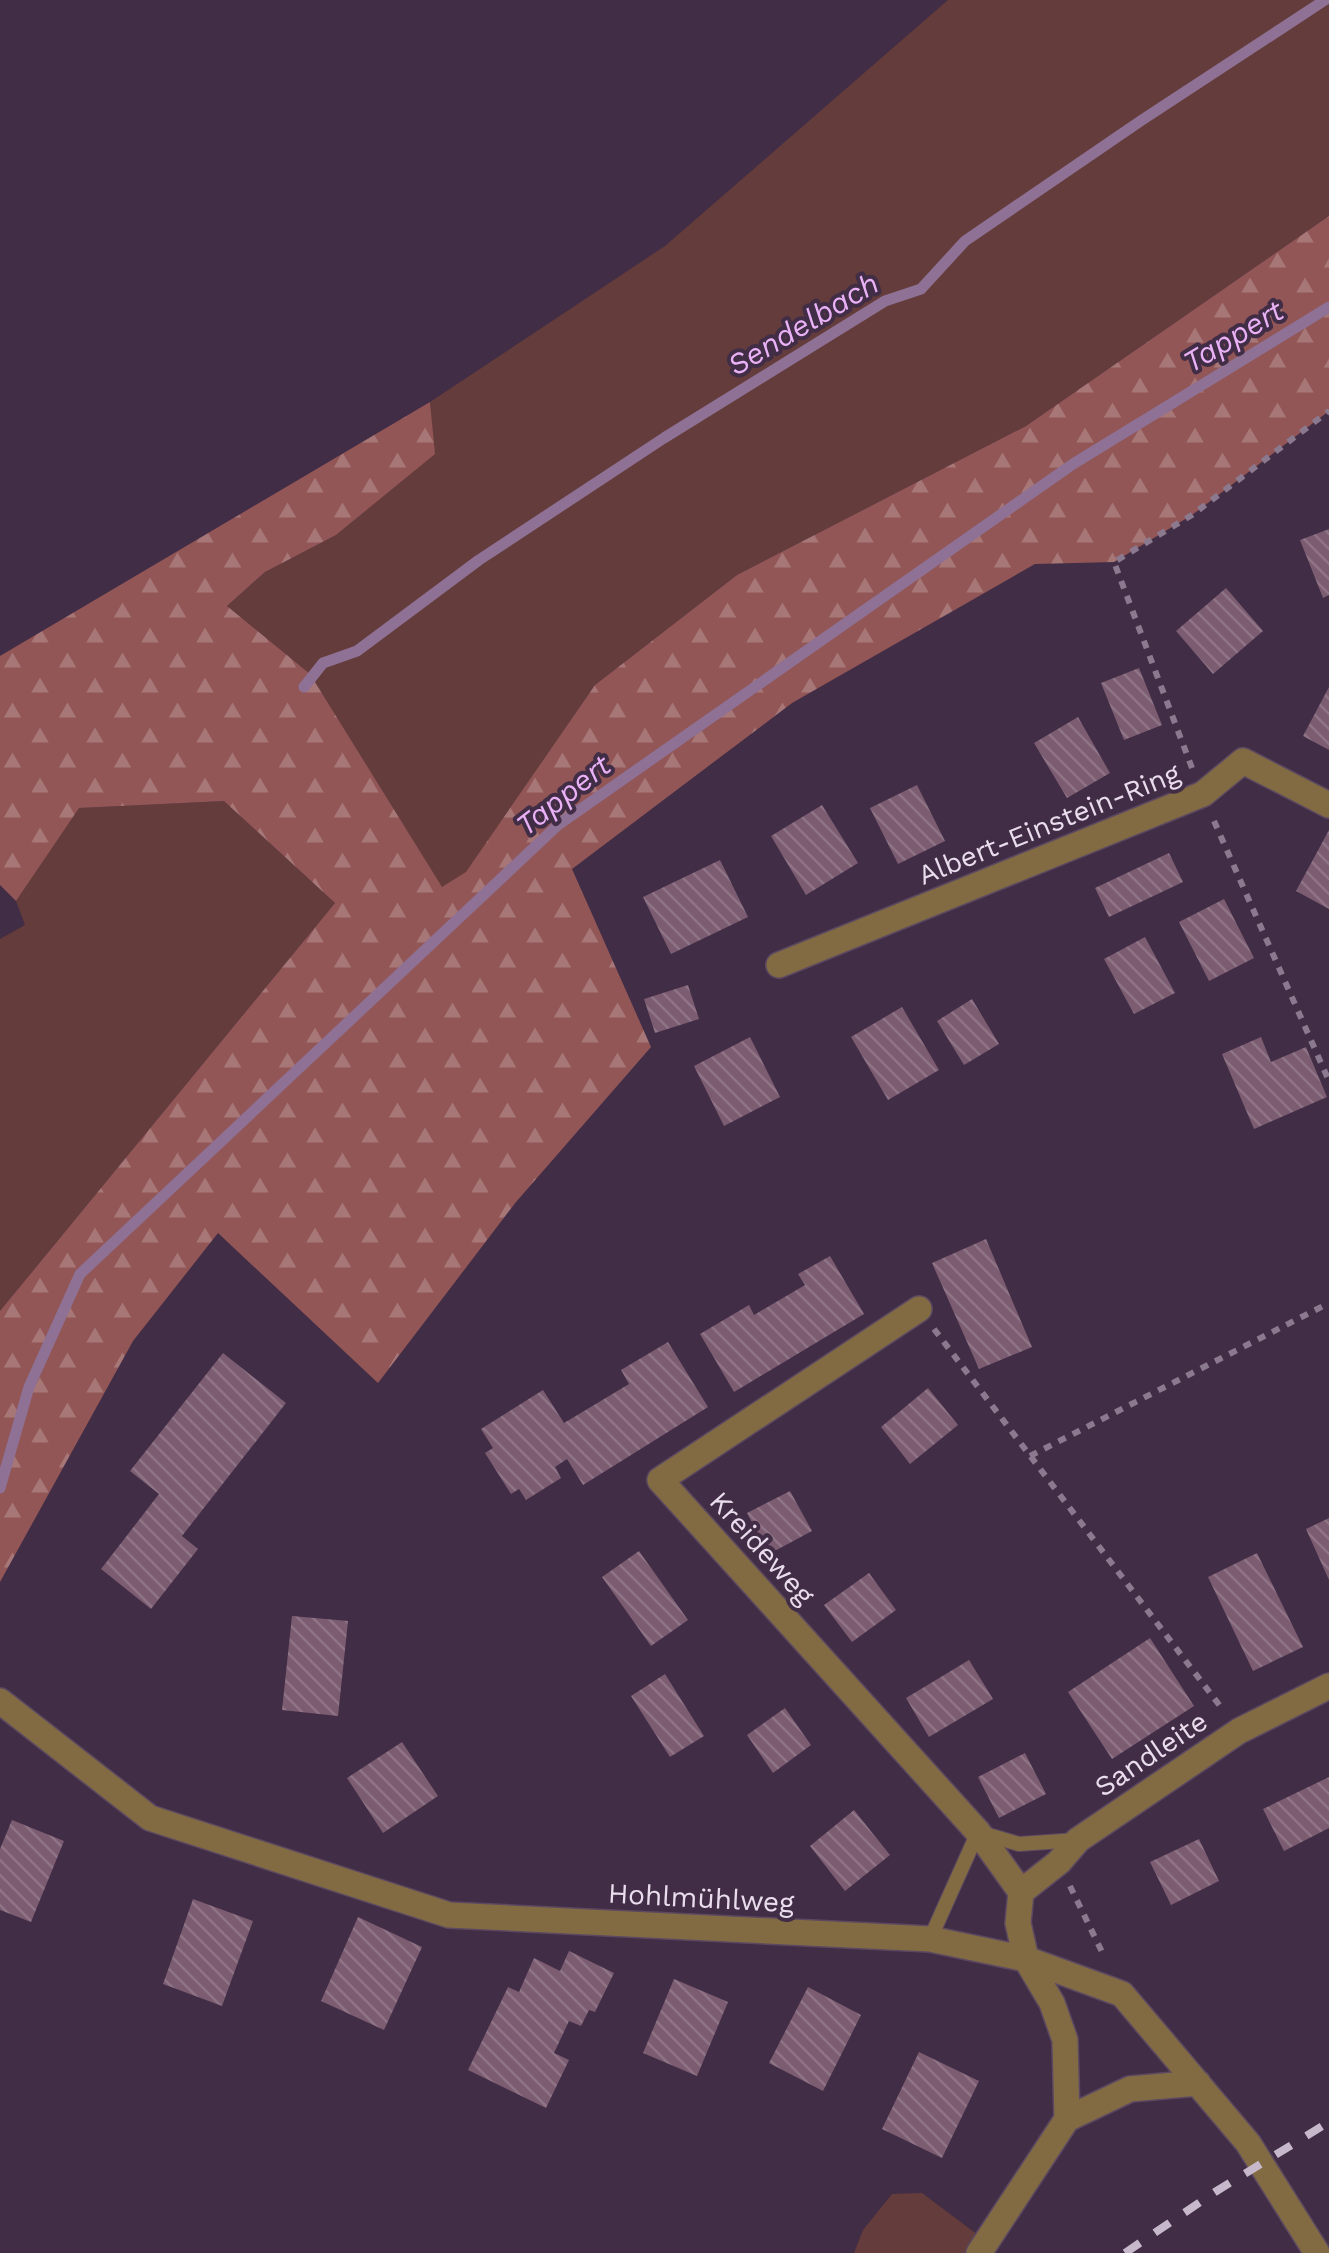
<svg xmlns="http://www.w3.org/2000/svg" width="1329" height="2253" viewBox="0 0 1329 2253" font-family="'Work Sans',sans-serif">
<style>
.grass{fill:#643c3b}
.forest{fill:url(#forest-firs)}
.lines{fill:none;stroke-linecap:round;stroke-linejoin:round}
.stream{stroke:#8e7194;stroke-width:11}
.building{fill:url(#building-back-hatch)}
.lane-casing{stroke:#5c4961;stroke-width:16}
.street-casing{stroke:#5c4961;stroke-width:28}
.path{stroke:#8b7a8f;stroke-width:6;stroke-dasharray:8 8;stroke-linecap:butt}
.lane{stroke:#826b43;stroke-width:14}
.street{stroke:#826b43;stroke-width:25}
.rail{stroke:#c7b9cb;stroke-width:8;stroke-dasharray:18 18;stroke-linecap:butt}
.labels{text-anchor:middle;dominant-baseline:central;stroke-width:8;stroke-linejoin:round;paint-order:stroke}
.street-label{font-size:28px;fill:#eadded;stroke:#412d46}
.water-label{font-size:30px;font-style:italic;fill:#eab2f6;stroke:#412d46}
</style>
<defs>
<pattern id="forest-firs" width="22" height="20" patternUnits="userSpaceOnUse" patternTransform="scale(2.5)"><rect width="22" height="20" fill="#935656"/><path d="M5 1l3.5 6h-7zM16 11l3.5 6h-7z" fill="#a77677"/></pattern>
<pattern id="building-back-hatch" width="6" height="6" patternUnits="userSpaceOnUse" patternTransform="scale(2.5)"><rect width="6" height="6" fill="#7c5c71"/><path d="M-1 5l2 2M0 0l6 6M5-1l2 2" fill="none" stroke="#8f7386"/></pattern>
</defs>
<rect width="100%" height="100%" fill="#412d46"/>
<path class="grass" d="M948,0H1329V216L1026,426L737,575L595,685L466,873L442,888L310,674L227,606L265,572L336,535L434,454L430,402L665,246Z
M224,801L335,903L0,1311V939L25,925L16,901L78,808Z
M922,2193L978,2235L968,2253H854L863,2230L892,2194Z"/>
<path class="forest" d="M1329,216V411L1192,515L1114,562L1035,564L792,703L572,869L651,1047L516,1202L378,1383L218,1233L133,1341L0,1582V1311L335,903L224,801L79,808L16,901L0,885V656L430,402L435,454L336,535L265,572L227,606L310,674L442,887L466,872L595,685L737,575L1026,426Z"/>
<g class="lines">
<path class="stream" d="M304,687L323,663L357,651L479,560L664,438L885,301L921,289L965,241L1142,120L1325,0
M0,1488L29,1387L80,1274L558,825L1073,464L1329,307"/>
</g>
<path class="building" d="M1329,529V595L1323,598L1300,540Z
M1226,588L1263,631L1213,674L1176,631Z
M1139,668L1162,725L1124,740L1101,683Z
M1329,687V750L1303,736Z
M1078,717L1110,773L1067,798L1034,743Z
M917,785L945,841L898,864L870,808Z
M822,805L858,863L806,895L771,836Z
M1329,830V909L1296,891Z
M1169,853L1183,882L1109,917L1095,888Z
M720,860L748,917L671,954L643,897Z
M1224,899L1254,958L1209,981L1179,922Z
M1145,937L1175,993L1134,1014L1104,959Z
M688,985L699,1019L655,1033L644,999Z
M972,999L999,1044L964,1065L937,1021Z
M902,1007L939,1070L888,1100L851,1037Z
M750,1037L780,1097L724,1126L694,1066Z
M1261,1037L1271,1062L1306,1047L1327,1097L1254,1129L1222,1054Z
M986,1239L1032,1347L979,1369L932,1263Z
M830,1256L864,1314L734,1392L700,1334L749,1305L754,1315L805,1285L798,1274Z
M668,1342L708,1407L583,1485L567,1459L555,1467L561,1478L526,1500L519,1489L511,1494L485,1453L493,1448L481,1429L543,1390L564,1423L629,1384L621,1370Z
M223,1353L286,1403L182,1536L198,1549L151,1609L101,1569L159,1494L130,1471Z
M928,1388L958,1425L910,1464L881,1427Z
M790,1491L812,1531L769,1554L747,1513Z
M1329,1518V1580L1306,1529Z
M639,1551L688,1620L651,1646L602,1577Z
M1257,1553L1303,1647L1253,1671L1208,1577Z
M869,1573L896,1610L852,1642L824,1605Z
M292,1616L348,1621L338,1716L282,1710Z
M1150,1638L1194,1706L1112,1759L1068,1692Z
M969,1660L993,1699L929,1737L906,1698Z
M665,1674L704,1736L670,1757L631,1696Z
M785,1708L811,1745L773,1773L747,1735Z
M402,1742L438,1796L383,1833L347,1778Z
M1025,1753L1046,1794L999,1818L978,1777Z
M1329,1777V1828L1284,1851L1263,1809Z
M854,1810L890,1855L845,1891L810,1846Z
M12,1820L64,1841L31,1922L0,1910V1849Z
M1199,1839L1219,1881L1171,1905L1150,1862Z
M193,1899L253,1921L222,2006L163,1984Z
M358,1917L422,1947L384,2030L321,2001Z
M569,1951L614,1973L595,2012L589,2010L581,2026L569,2021L554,2053L569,2060L546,2108L468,2070L508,1987L519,1992L534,1958L560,1971Z
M674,1979L728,2002L697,2076L643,2053Z
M808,1987L861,2015L823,2091L769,2063Z
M919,2052L979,2081L942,2158L882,2129Z"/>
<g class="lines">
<g class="lane-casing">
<path id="lane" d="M930,1939L978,1832L1019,1844L1077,1840"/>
</g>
<g class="street-casing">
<path id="street" d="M779,965L1203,794L1243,761L1329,805
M919,1309L660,1480L978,1832L1021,1892
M0,1701L150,1818L449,1915L930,1939L1026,1959L1122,1994L1248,2143L1317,2253
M1021,1892L1059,1862L1078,1840L1239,1731L1329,1686
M1021,1892L1018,1923L1026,1959L1052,2003L1065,2040L1067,2119
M979,2253L1067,2119L1130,2089L1198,2083"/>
</g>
<path class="path" d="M1192,768L1114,562L1192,515L1329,411
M1214,821L1329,1081
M934,1329L1223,1710
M1030,1456L1329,1303
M1070,1886L1104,1956"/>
<use href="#lane" class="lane"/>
<use href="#street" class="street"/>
<path class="rail" d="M1125,2253L1215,2192L1329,2122"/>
</g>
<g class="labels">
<g class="street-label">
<text transform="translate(1049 824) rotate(-22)">Albert-Einstein-Ring</text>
<text transform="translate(762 1548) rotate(48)">Kreideweg</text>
<text transform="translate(1151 1754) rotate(-34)">Sandleite</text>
<text transform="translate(701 1898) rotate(3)">Hohlmühlweg</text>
</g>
<g class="water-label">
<text transform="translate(803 324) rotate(-31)">Sendelbach</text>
<text transform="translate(1233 336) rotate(-31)">Tappert</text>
<text transform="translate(563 795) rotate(-38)">Tappert</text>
</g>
</g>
</svg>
